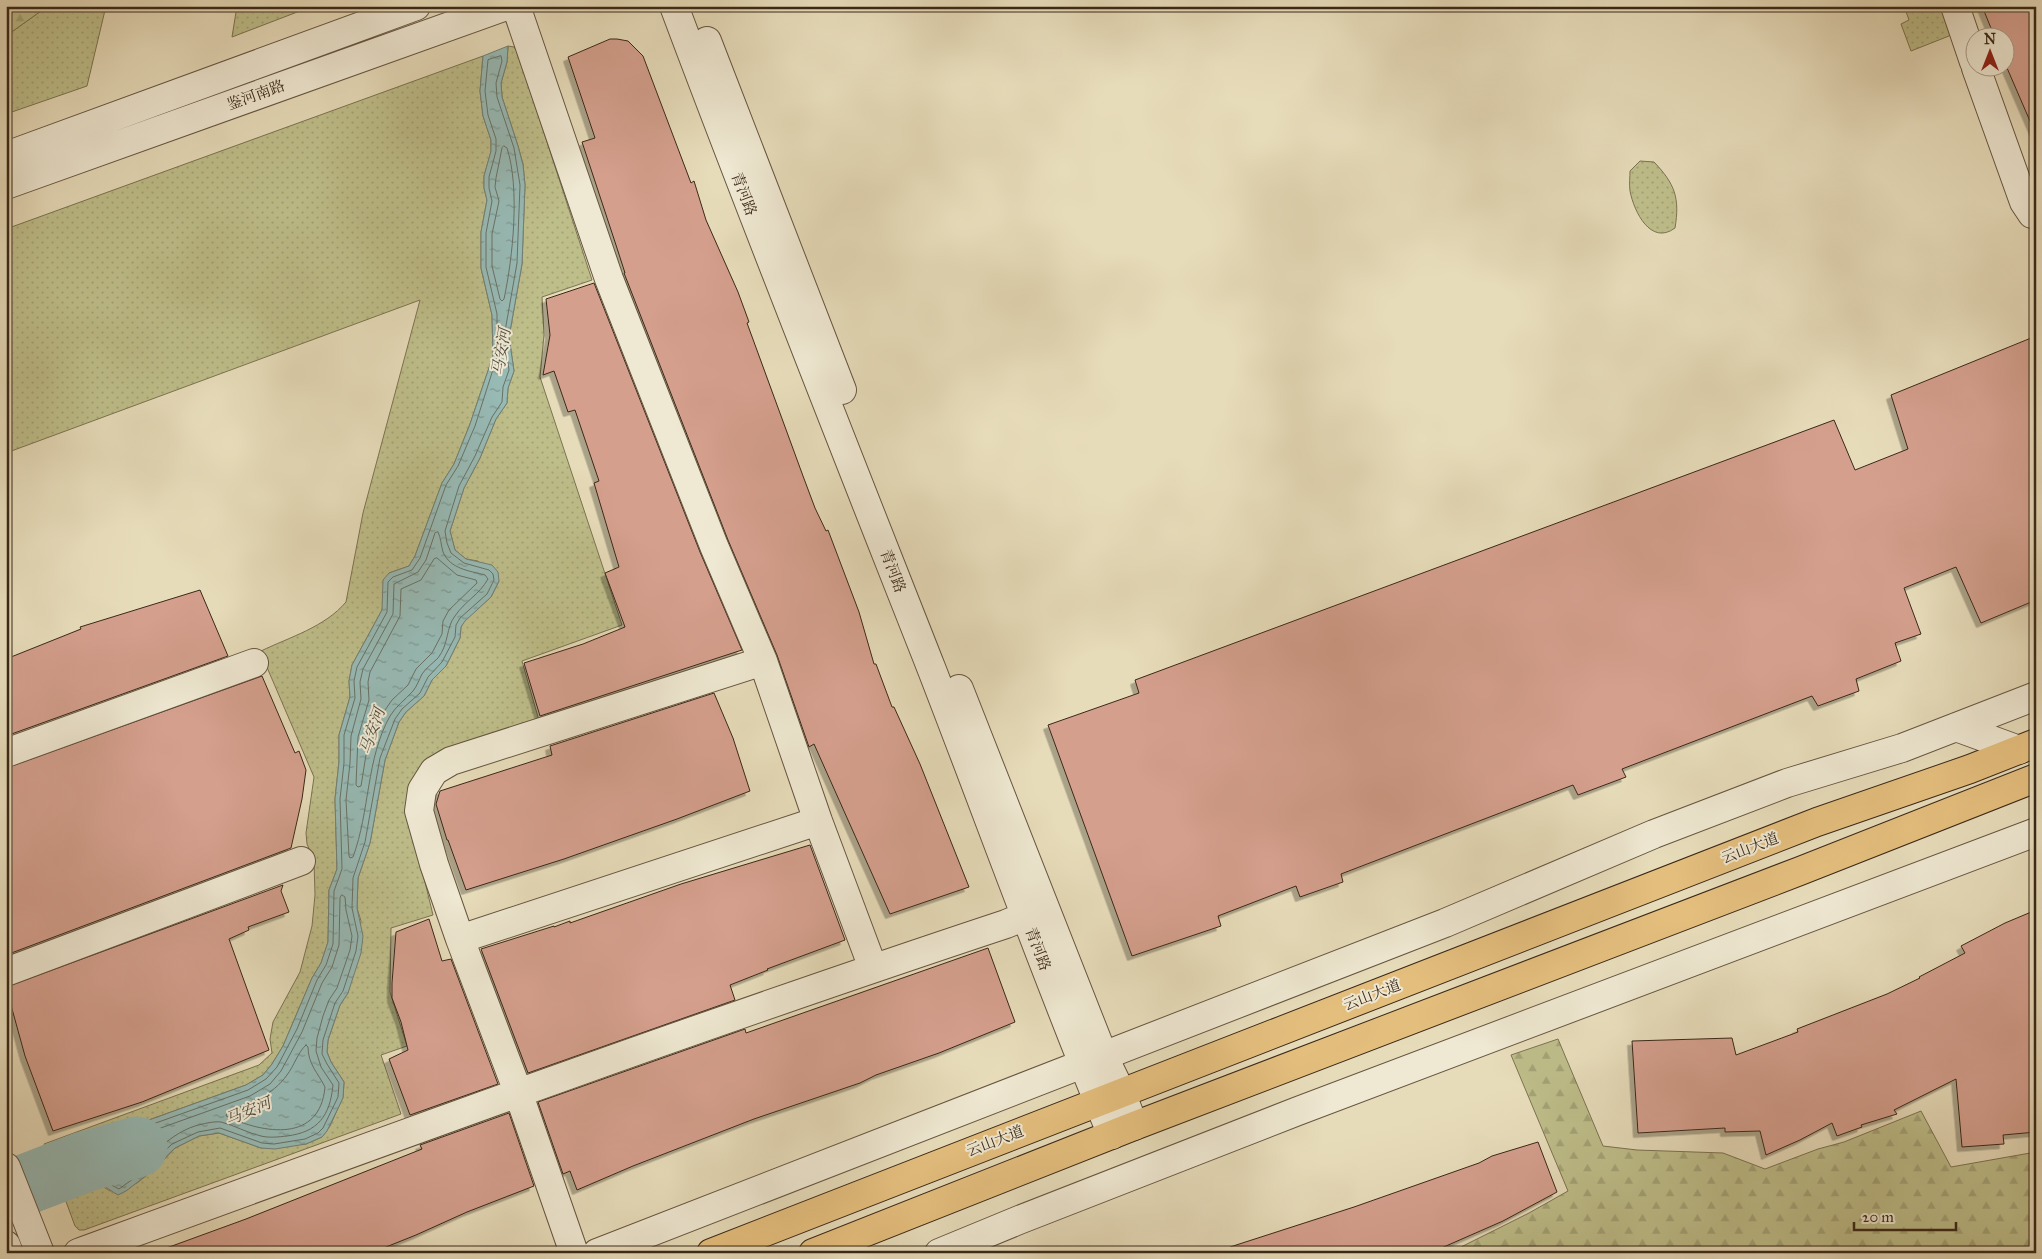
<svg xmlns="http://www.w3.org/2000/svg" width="2042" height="1259" viewBox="0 0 2042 1259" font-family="'IM FELL Great Primer','Noto Serif SC',serif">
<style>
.grass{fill:url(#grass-dots);stroke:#7c7351}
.forest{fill:url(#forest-firs);stroke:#7c7351}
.water{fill:url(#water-ripples);stroke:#728076}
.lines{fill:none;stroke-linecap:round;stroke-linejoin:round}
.shore{stroke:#687166;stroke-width:1}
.river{stroke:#97bab5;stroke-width:61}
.building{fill:#d49f8d;stroke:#3a2818;filter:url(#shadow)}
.minor-casing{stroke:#655540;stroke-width:30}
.major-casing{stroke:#3a2818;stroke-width:30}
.minor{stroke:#efe8d2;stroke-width:28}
.major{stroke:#e4be7d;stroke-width:28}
.labels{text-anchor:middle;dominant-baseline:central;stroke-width:4;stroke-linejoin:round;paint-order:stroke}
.street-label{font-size:15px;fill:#3a2818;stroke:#efe8d2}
.water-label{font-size:16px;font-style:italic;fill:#514c3f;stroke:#efe8d2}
</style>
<defs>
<pattern id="grass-dots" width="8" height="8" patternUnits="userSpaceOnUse" patternTransform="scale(1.25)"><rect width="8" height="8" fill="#bebe8a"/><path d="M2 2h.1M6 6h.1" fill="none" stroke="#a4a376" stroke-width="1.8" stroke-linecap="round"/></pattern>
<pattern id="forest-firs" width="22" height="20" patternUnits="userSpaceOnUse" patternTransform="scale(1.25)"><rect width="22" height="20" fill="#bebe8a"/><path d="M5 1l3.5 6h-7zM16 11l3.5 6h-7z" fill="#a4a376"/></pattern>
<pattern id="water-ripples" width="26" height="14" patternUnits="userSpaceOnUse" patternTransform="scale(1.25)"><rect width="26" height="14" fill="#97bab5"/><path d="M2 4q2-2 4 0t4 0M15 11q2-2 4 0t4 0" fill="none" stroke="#7c9792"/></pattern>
<filter id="shadow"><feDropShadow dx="-4.5" dy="4.5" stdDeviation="0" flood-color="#0004"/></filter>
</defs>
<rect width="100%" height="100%" fill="#e7dcba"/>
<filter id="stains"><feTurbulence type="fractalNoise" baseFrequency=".004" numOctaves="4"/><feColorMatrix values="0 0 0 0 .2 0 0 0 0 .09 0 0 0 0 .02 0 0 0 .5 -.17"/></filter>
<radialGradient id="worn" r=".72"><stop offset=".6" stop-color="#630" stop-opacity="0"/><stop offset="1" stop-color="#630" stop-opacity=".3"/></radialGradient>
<path class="grass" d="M48,6H106L87,86L6,114V36Z
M237,6H313L232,37Z
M1904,6H1944L1954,34L1911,51L1901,24L1909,20Z
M508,46L514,47L518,53L592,280L542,297L544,335L540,377L622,625L522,661L540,724L442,752L430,757L422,765L415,777L409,816L433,915L391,928L390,992L407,1046L381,1055L401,1114L84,1230H79L75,1226L61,1188C80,1182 93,1179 110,1191L137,1183L158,1166L175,1148L199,1136L219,1133L261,1148L306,1144L322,1137L330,1126L343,1097L344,1082L331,1062L327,1052L328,1040L340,1005L348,993L352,978L361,921L357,908L358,878L370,843L385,760L399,722L406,712L424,696L432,680L446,666L460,638L461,627L464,621L491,597L499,581L478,561L466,559L455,550L450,531L464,488L480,458L496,419L507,403L508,388L514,371L509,337L522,264L525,185L523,164L518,146L502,97L501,83L507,62Z
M483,56L480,91L483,116L491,140V152L484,176V188L487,200L481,232V268L492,315L493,356L470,424L454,464L442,483L415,556L409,566L389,573L382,610L352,665L349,681L350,697L339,735V762L335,799L337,869L329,890L328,942L321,963L312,978L283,1046L272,1064L263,1075L246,1085L49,1156L44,1144L259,1065L272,1053L270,1039L273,1022L300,972L312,926L315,895L314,861L307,844L306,833L314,777L266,665V655L261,651C290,637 325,627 346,602L363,513L420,300L6,453V229Z
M1640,161L1654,162C1675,184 1680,198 1675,228C1651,246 1634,212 1630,191C1629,184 1630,177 1630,171Z"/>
<path class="forest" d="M6,6H48L6,36Z
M1558,1039L1603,1146L1637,1150L1723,1153L1765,1169L1818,1149L1844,1142L1921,1111L1951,1167L2036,1152V1253H1454L1463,1246L1529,1213L1568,1191L1511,1055Z"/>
<path class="water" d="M508,46L507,62L501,83L502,97L518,146L523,165L525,185L522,264L509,337L514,371L508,388L507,403L496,419L480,458L464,488L450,531L455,550L466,559L492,565L498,572L499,581L491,597L465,621L461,627L460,638L446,666L432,680L424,696L406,712L399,722L385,760L370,843L358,878L357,908L363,936L361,953L348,993L340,1005L328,1040L327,1052L331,1062L344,1082L343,1098L327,1131L322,1137L306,1144L275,1149L261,1148L219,1133L199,1136L175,1148L147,1175L126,1191L118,1195C112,1192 107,1187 100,1184C88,1179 72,1185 61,1188L49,1156L246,1085L263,1075L272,1064L283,1046L312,978L321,963L328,942L329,890L337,869L335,799L339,762V735L350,697L349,681L352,665L382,610L383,580L389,573L409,566L415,556L442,483L454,464L470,424L493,356L492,315L481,268V232L487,200L484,188V176L491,151V140L483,116L480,91L483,56Z"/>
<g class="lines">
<path class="shore" d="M501,56L502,61L496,83L497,97L514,148L520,185L517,263L504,337L509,370L503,387L502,402L492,417L475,456L459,486L445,531L447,543L451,553L464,563L489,570L493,574L494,580L487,594L460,618L456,625L455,637L442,662L428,677L420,693L402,709L395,719L380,758L365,842L353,878L352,908L358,936L356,951L343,991L335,1003L323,1040L322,1054L327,1064L339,1083L338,1097L323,1128L318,1133L305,1139L274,1144L262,1143L220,1128L198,1132L172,1144L144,1171L119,1189L100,1179L83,1178L64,1181L56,1161L58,1158L248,1090L266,1079L277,1067L297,1029L317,980L326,965L333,944L334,891L342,869L340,799L344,763V735L355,698L354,681L357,667L387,612L388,582L393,577L412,570L420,558L446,485L458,466L475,426L497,357V314L486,267V233L492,201L489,188V177L496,151V139L488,115L485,91L488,60Z
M504,146L507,148C520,188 513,257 504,299L502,301L500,299L492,266V234L499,201L495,187L496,178L502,148Z
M438,532C441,538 441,545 443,552C450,569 470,571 485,575L488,579C479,595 465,601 455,616C446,627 449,644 438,658C433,663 426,668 422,674C419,680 417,686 413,691C405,700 396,706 390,716C366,759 370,811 353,857L350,858L349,856L346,800L350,763L351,736L361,699L360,682L363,669L393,614L394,584L418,572L426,560L435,533Z
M437,558L457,575L476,580L477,583L449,610L443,621L442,634L432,653L416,669L408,685L392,700L383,713L366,755L361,786L358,787L356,785L358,737L369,700L368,682L370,672L400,616L401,589L421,580L434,559Z
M342,895L345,897L346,910L352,936L350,950L337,988L329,1000L323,1016L317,1038L316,1051L321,1067L333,1085C330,1116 318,1132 287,1136C278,1137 269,1138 261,1136C247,1133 234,1125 221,1122C214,1121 202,1124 195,1126C164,1136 146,1165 119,1182L101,1173H67L64,1164L66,1162L250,1096L270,1084L281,1071L302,1032L322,983L332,967L339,945L340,898Z
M306,1045L308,1047C308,1064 318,1073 325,1087C320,1143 264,1134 226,1116L227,1112C250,1103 272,1096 287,1075C294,1066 298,1052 306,1045Z
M151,1139L153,1140L154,1142L136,1161L119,1173L107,1167L93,1163L94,1160Z"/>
<path class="river" d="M6,1192L84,1162L137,1147"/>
</g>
<path class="building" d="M1982,6H2036V135L2004,61V38H1995Z
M610,39H617L628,41L643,56L691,183L694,181L706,220L738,292L749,322L747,323L803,476L815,508L826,531L828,530L859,612L874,664H876L892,707H894L920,764L969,887L890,914L814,744L809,747L777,655L728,540L624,273H625L615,242L582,142L595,138L568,57Z
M594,283L700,552L742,650L540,716L524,663L583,644L625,627L605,573L619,567L594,483L599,481L575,410L568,412L554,371L543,375L550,335L546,299Z
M2036,336V600L1981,623L1956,567L1904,588L1921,634L1895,643L1901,661L1856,679L1859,691L1818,706L1812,696L1622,769L1626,777L1578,795L1573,785L1341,874L1343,882L1300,897L1296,886L1218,916L1221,926L1132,956L1048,725L1139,693L1135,680L1834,420L1855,470L1908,449L1891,395Z
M200,590L228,656L6,736V659L81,629L80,627Z
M262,676L295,753L299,751L306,770L302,799L291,848L6,955V768Z
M714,693L733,738L750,791L677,819L564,859L466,890L448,840H447L436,804L440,791L552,755L550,746Z
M810,845L845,940L767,969L768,970L730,985L735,1000L528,1073L481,949L554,926V927L570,921V923L681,884Z
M283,885L281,891L289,912L248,927L249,930L229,939L269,1050L142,1102L53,1131L25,1056L6,987Z
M2036,910V1132L2003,1135L2004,1144L1962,1147L1956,1079L1894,1110L1897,1114L1861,1125L1862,1127L1837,1136L1832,1123L1800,1140L1766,1155L1760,1131L1725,1132V1128L1638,1133L1632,1041L1732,1038L1736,1055L1798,1032L1797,1029L1887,994L1920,978L1919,977L1965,953L1961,946L2005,923Z
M429,919L442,961L451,959L498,1084L410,1115L389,1059L408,1050L401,1022L392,998V983L396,932Z
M988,948L1015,1022L939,1053L876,1075L860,1083L754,1119L633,1166L577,1190L570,1171L563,1174L538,1102L745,1029L746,1033Z
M509,1113L534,1186L467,1212L416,1235L371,1253H161V1250L246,1219L422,1149L420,1145Z
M1538,1142L1557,1192L1503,1221L1430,1253H1231L1230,1247L1354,1207L1479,1163L1492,1156Z"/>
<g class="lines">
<g class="minor-casing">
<path id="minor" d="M516,6L609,279L714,546L763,661L818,821L873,968
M674,6C757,228 845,449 932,670C992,825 1048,981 1112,1135
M1955,6L1974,62
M707,41L842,390
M1976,68L2024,202L2032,214L2036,215
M6,156L416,6
M6,185L506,6
M959,689L1103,1055L1121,1092L1134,1126
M1956,727L2019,750
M6,753L254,663
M460,939L818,821
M6,972L301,861
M6,1167L40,1253
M6,1245L9,1253
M78,1253C387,1140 695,1027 1006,924L1025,916
M574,1253L518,1092L460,939L434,864L419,811L422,790L434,771L451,761L763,661
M597,1253L1445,923L1654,834L1787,783L1902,748L2036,696
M939,1253L1019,1220L1298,1111L2036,832"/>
</g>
<g class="major-casing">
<path id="major" d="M711,1253L1817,822L1970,769L2036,743
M813,1253L1134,1126L1800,871L2036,778"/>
</g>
<use href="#minor" class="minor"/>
<use href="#major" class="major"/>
</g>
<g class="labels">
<g class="street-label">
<text transform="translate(256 95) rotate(-20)">鉴河南路</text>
<text transform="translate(744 194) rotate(69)">青河路</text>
<text transform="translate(893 571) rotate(69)">青河路</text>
<text transform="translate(1750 848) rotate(-21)">云山大道</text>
<text transform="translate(1038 949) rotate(69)">青河路</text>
<text transform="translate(1372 995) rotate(-21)">云山大道</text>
<text transform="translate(995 1141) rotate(-21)">云山大道</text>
</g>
<g class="water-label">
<text transform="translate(501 352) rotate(-81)">马安河</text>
<text transform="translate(372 731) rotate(-71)">马安河</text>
<text transform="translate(248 1111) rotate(-23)">马安河</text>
</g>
</g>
<rect width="2042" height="1259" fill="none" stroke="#e7dcba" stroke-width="25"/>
<rect x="8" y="8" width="2027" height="1244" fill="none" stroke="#3a2818" stroke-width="2.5"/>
<rect x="12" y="12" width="2017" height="1234" fill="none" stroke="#3a2818"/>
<g transform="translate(1990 52)"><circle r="24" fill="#efe8d2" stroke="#a79b88"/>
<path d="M0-4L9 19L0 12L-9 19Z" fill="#8f2418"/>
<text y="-8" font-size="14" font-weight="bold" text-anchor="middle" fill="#3a2818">N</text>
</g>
<path d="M1854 1222v8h102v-8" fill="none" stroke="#3a2818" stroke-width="2.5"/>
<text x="1862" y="1222" font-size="15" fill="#3a2818" stroke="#efe8d2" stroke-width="4" paint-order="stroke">20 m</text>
<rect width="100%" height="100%" filter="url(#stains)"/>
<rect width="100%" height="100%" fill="url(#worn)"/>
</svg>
